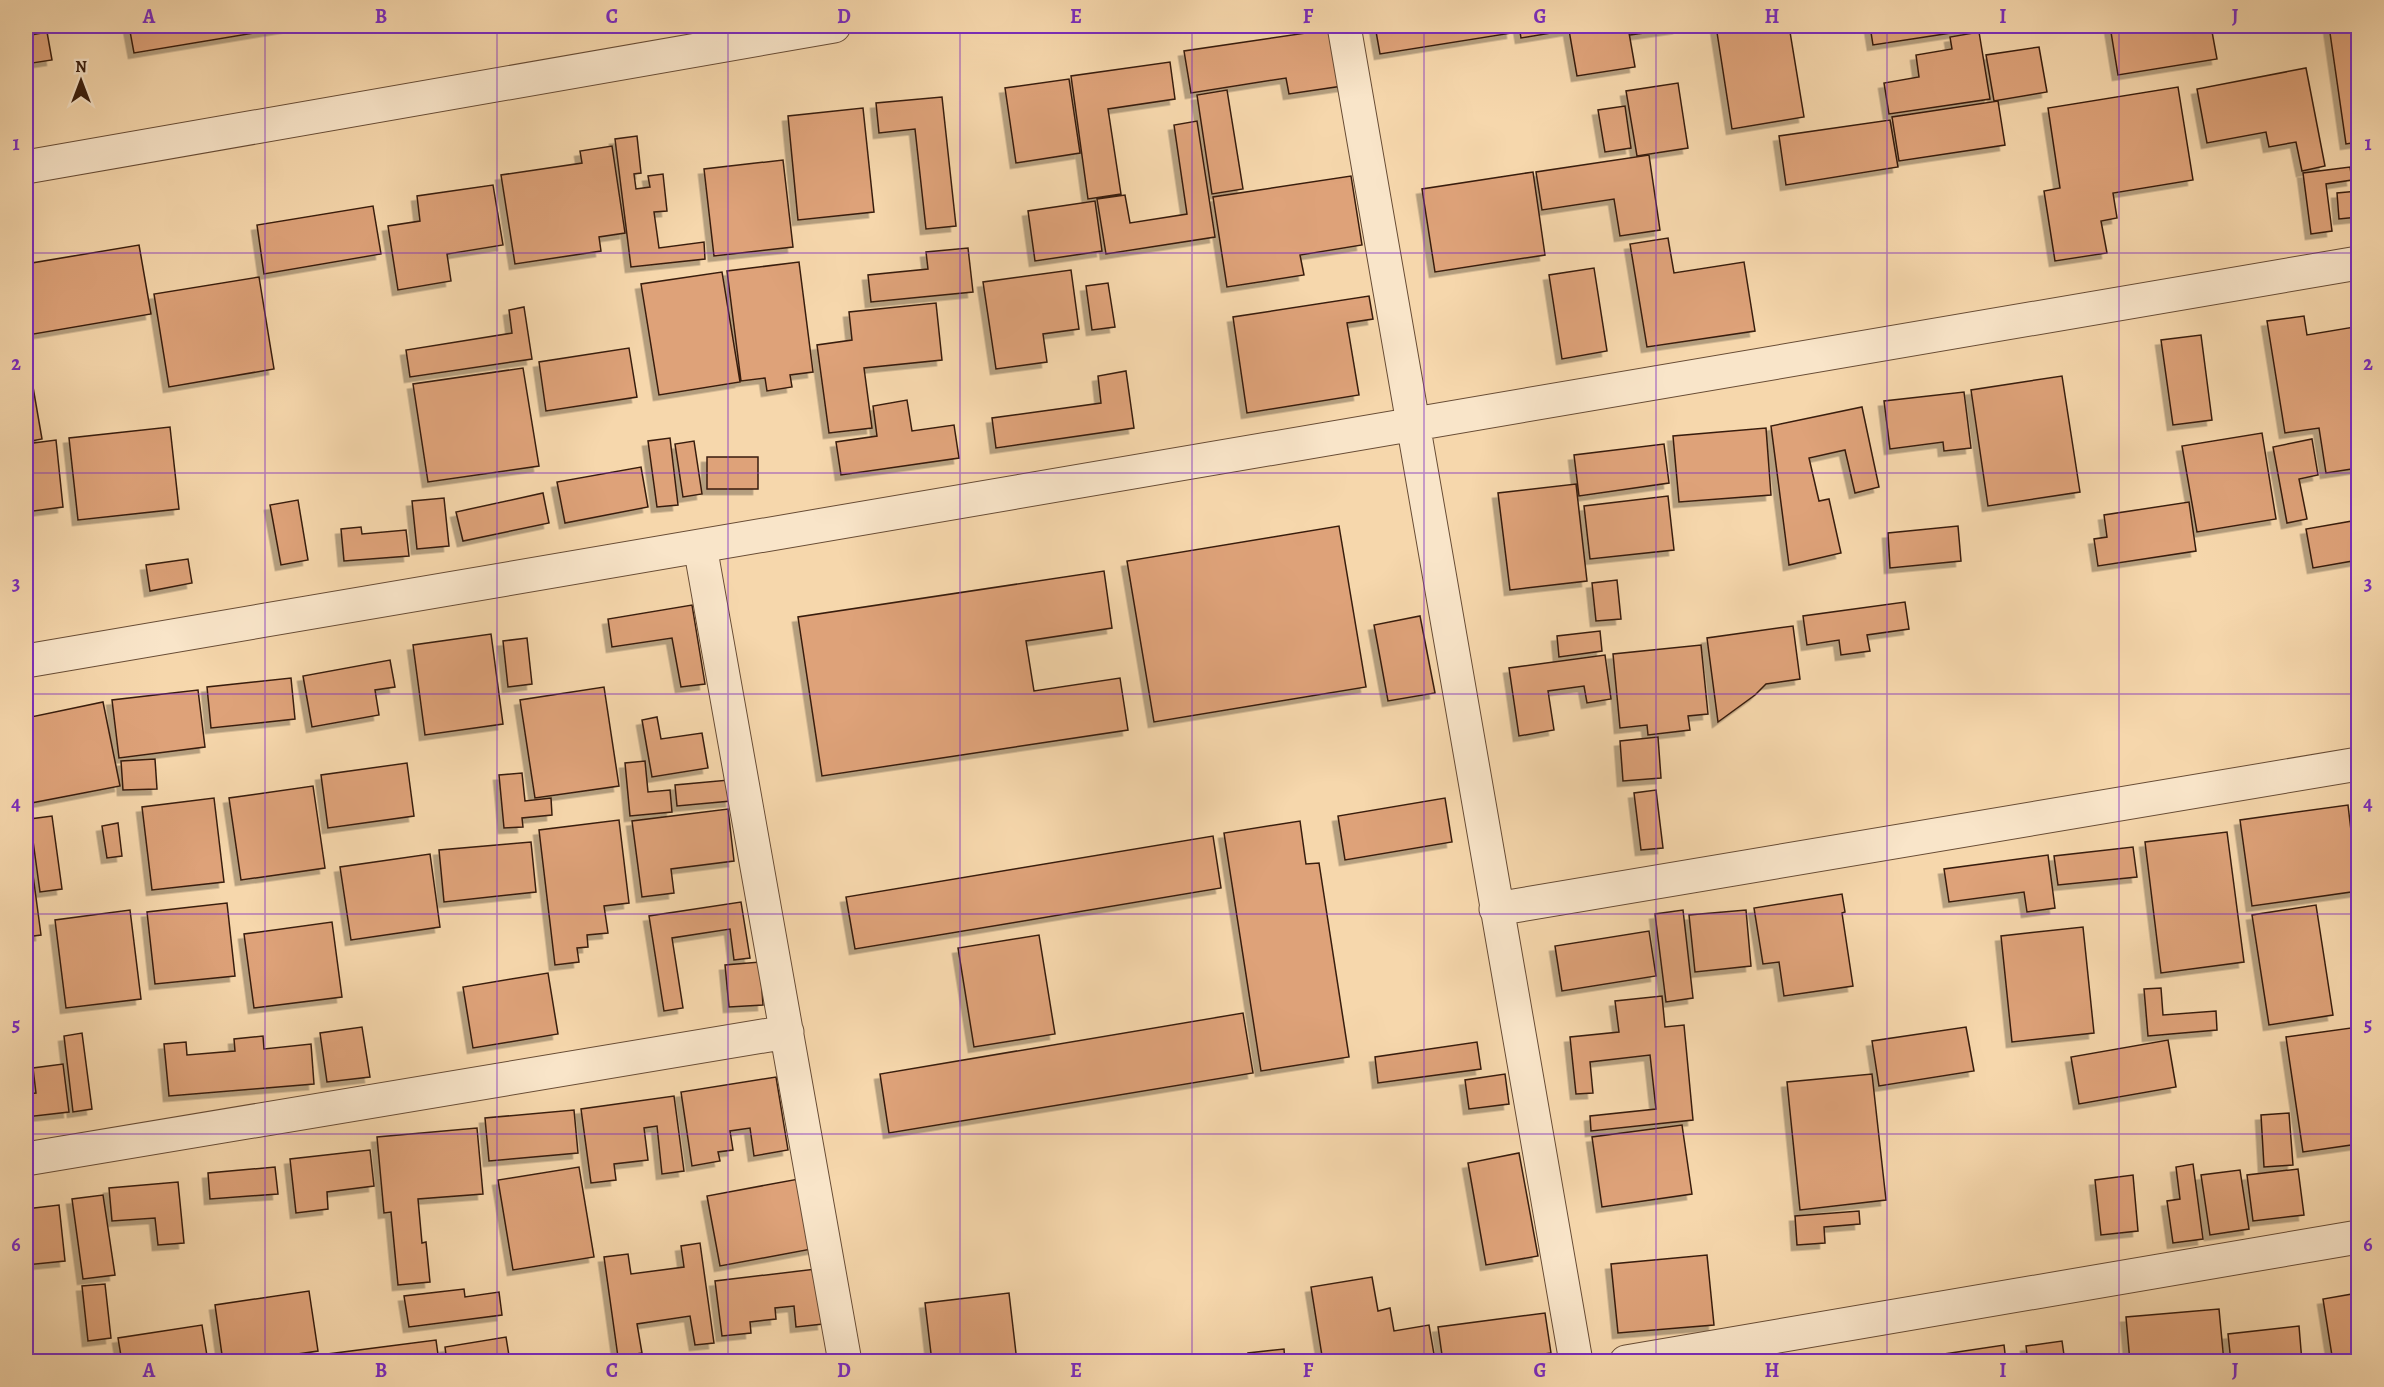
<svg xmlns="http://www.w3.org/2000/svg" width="2384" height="1387" viewBox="0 0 2384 1387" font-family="Alegreya,serif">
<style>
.building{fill:#dea279;stroke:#391d0d;stroke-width:1.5;filter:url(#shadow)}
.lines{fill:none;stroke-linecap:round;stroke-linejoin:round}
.minor-casing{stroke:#684c35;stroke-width:35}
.minor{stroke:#f9e5c9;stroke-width:33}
.grid{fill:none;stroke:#7b2cbf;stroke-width:1.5;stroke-opacity:0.55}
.neatline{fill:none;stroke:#7b2cbf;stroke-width:2}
.grid-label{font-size:20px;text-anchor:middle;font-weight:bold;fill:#7b2cbf}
</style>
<defs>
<filter id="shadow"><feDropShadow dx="-5.5" dy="5.5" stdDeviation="0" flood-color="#0004"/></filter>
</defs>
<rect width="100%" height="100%" fill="#f6d7ac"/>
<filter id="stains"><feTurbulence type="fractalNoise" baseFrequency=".00333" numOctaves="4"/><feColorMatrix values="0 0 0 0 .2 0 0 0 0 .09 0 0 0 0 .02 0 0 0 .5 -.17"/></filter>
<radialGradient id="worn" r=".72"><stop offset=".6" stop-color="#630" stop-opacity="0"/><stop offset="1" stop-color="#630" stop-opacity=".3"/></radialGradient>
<path class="building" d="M129,26H296L134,53Z
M1375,26H1511L1512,33L1380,54Z
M1519,26L1628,27L1635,67L1577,76L1569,30L1521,38Z
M1630,26H1678V28L1631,35Z
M1716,26H1789L1804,117L1732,129Z
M1870,26H1977V29L1873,45Z
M2110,26H2211L2217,59L2118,75Z
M2329,26H2358V142L2346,144Z
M1340,28L1349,85L1289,94L1286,78L1191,93L1184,51Z
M47,32L52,60L26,64V36Z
M1979,32L1990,99L1889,114L1884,83L1919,77L1916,55L1952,49L1950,37Z
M2039,47L2047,92L1994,101L1986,55Z
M1170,62L1175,99L1108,109L1121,194L1088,199L1071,76Z
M2306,68L2325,166L2302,171L2296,142L2269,147L2266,132L2207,143L2197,89Z
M1069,79L1080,153L1016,163L1005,88Z
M1678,83L1688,148L1637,156L1626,91Z
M2178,87L2193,180L2113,193L2117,218L2101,221L2107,253L2055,261L2044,191L2060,188L2048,108Z
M1227,90L1243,189L1212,194L1197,95Z
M942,97L956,226L926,229L915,129L879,133L876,103Z
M1998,101L2005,145L1899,161L1892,117Z
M1625,106L1631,148L1605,152L1598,110Z
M863,108L874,212L798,220L788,116Z
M1890,120L1898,167L1786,185L1779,136Z
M1197,121L1215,237L1106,254L1097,199L1125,195L1130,223L1187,214L1174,125Z
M637,136L641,173L634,174L636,189L650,187L648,176L663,174L667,211L654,212L659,248L704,242L705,259L631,267L615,139Z
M612,146L625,233L599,237L601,251L515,264L501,175L582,163L580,151Z
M1649,155L1660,230L1620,236L1614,199L1542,210L1536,172Z
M783,160L793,247L714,256L704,169Z
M2350,167L2352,180L2326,184L2332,231L2311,234L2303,173Z
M1533,172L1545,255L1435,272L1422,189Z
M1351,176L1362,245L1300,255L1304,275L1227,287L1213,197Z
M493,185L503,245L447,254L451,281L398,290L388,226L420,221L417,196Z
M2358,191V217L2339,219L2337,193Z
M1095,201L1102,251L1035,261L1028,211Z
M373,206L381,254L264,274L257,225Z
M1668,238L1674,273L1744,262L1755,331L1647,347L1630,244Z
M139,245L151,314L28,335L26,323V264Z
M968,248L973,292L871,302L868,275L928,269L926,252Z
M799,262L813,372L790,375L792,387L767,391L765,378L741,381L727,271Z
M1594,268L1607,351L1562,359L1549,275Z
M1071,270L1079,329L1043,334L1047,362L996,369L983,282Z
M722,272L740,382L659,395L641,284Z
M259,277L274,369L169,387L154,294Z
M1108,283L1115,327L1092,330L1086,286Z
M1369,296L1373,319L1347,323L1359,395L1247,413L1233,317Z
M936,303L942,360L864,368L872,428L829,433L817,345L852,340L849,312Z
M524,307L532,359L410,377L406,350L512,333L509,310Z
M2304,316L2307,335L2354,327L2358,356V468L2326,473L2319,428L2285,433L2267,321Z
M2201,335L2212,420L2173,425L2161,340Z
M629,348L637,397L546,411L539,362Z
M523,368L539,466L428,482L413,384Z
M1126,371L1134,428L996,448L992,418L1101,403L1098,376Z
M2062,376L2080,492L1988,506L1971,390Z
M33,387L42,439L26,442V388Z
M1964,392L1971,448L1944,451L1943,442L1890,449L1884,401Z
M907,400L912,431L954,425L959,458L841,475L836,442L877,436L873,406Z
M1862,407L1879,487L1855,493L1845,450L1809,458L1819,501L1829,499L1841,553L1789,565L1771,426Z
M170,427L179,509L78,520L69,438Z
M1766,428L1771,495L1679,502L1673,436Z
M2262,433L2276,519L2197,532L2182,446Z
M670,438L678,505L657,507L648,441Z
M2312,439L2318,475L2299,479L2307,519L2287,523L2273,447Z
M56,440L63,507L26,512V444Z
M694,441L702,494L683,497L675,444Z
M1664,444L1669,483L1579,496L1574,455Z
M707,457H758V489H707Z
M641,467L648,507L565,523L557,482Z
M1576,484L1587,581L1510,590L1498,493Z
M543,493L549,523L463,541L456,512Z
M1668,496L1674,550L1590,559L1584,506Z
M444,498L449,546L417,549L412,501Z
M298,500L308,560L281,565L270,505Z
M2189,502L2196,551L2098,566L2094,539L2107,537L2104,515Z
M2358,520V560L2313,568L2306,529Z
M1339,526L1366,687L1154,722L1127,561Z
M1958,526L1961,561L1890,568L1888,533Z
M361,527L362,534L406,530L409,556L344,561L341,529Z
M188,559L192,583L150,591L146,565Z
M1104,571L1112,628L1026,641L1034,691L1120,678L1128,730L822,776L798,617Z
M1617,580L1621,619L1596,621L1592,583Z
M1905,602L1909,629L1867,635L1870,651L1841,655L1839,640L1807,645L1803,616Z
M692,605L705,684L681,687L672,638L612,647L608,619Z
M1420,616L1435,693L1388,701L1374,625Z
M1793,626L1800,679L1766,684L1755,695L1718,722L1707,638Z
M1600,631L1602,651L1559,657L1557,636Z
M491,634L503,724L425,735L413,645Z
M527,638L532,684L508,687L503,641Z
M1701,645L1708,714L1688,716L1690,730L1648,735L1647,725L1620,728L1613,654Z
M1605,655L1611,699L1587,703L1584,686L1548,691L1554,730L1519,736L1509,668Z
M390,660L395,687L375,690L379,715L312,727L303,676Z
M291,678L295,719L211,728L207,687Z
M604,687L619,786L535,798L520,700Z
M198,690L205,747L119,758L112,700Z
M103,702L120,786L26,804V718Z
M657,717L661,739L702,733L708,768L652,777L642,720Z
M1658,737L1661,778L1623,781L1620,741Z
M155,759L157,789L123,790L121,761Z
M645,761L648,792L670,790L672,812L630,816L625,763Z
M407,763L414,816L328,828L321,775Z
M522,773L525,801L551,798L552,815L522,818L523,827L504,828L499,775Z
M729,780L731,801L677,806L675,785Z
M313,786L325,868L241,880L229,798Z
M1656,790L1663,848L1641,850L1634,793Z
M214,798L224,882L152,890L142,807Z
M1445,798L1452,842L1345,860L1338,816Z
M2348,805L2358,891L2252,906L2240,820Z
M728,809L734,861L671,869L674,893L642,897L632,821Z
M52,816L62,889L40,892L30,819Z
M619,820L629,903L604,906L608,933L587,935L588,947L577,948L579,962L555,965L539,830Z
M1300,821L1306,864L1319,863L1349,1057L1261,1071L1224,833Z
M118,823L122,856L107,858L102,826Z
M2227,832L2244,962L2161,973L2145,842Z
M1213,836L1221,888L855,949L846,897Z
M531,842L536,892L444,902L439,850Z
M2133,847L2137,877L2058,885L2054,856Z
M430,854L440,927L351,940L340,867Z
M2048,855L2055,908L2027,912L2024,892L1949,902L1944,869Z
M33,875L41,935L26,937V876Z
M1842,894L1845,912L1842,913L1853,986L1784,996L1779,962L1763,964L1754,908Z
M741,902L750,958L734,960L730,929L672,938L683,1008L664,1011L649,916Z
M227,903L235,976L155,984L147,912Z
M2316,905L2333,1015L2269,1025L2252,915Z
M130,910L141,999L66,1008L55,920Z
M1683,910L1693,998L1666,1002L1655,914Z
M1746,910L1751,966L1695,972L1689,915Z
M332,922L342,997L254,1008L244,934Z
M2083,927L2094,1033L2012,1042L2001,936Z
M1649,931L1656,976L1562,991L1555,946Z
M1039,935L1055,1034L974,1047L958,948Z
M760,962L763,1005L729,1007L725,965Z
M548,973L558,1034L473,1048L463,987Z
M2161,988L2163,1015L2216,1011L2217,1030L2148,1036L2144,989Z
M1662,996L1665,1027L1684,1025L1693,1120L1591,1131L1590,1116L1656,1109L1650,1055L1590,1062L1593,1093L1576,1094L1570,1037L1619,1032L1615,1001Z
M1243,1013L1253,1073L889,1133L880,1074Z
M362,1027L370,1077L327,1082L320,1033Z
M1966,1027L1974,1071L1879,1086L1872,1041Z
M2358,1027V1144L2303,1152L2286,1037Z
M82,1033L92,1109L73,1112L64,1036Z
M263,1036L264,1049L311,1044L314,1084L169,1096L164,1044L186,1042L187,1055L235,1051L234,1039Z
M2168,1040L2176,1087L2079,1104L2071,1057Z
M1477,1042L1481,1069L1378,1083L1375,1057Z
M63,1064L69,1112L26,1117V1094L36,1093L33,1068Z
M1505,1074L1509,1104L1469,1109L1465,1080Z
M1872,1074L1886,1200L1800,1210L1787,1082Z
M776,1077L788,1150L754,1156L750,1128L730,1131L733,1150L718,1152L720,1161L692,1166L681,1092Z
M674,1096L684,1171L662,1174L657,1126L644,1128L648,1160L614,1164L616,1180L591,1183L581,1109Z
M574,1110L578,1153L489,1161L485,1118Z
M2289,1113L2293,1165L2264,1167L2261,1115Z
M1682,1125L1692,1194L1602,1207L1592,1137Z
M477,1128L483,1194L418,1199L422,1243L426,1242L430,1282L398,1285L391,1212L384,1213L377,1137Z
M370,1150L374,1186L327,1192L328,1209L296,1213L290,1159Z
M1519,1153L1538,1256L1486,1265L1468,1163Z
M2193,1164L2203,1239L2173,1243L2167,1201L2180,1199L2176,1167Z
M275,1167L278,1194L210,1199L208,1173Z
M579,1167L594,1257L513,1270L498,1180Z
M2298,1169L2304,1215L2253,1221L2247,1175Z
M2240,1170L2249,1229L2210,1235L2201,1175Z
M2133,1175L2138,1231L2101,1235L2095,1180Z
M804,1178L817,1248L720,1266L707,1196Z
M178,1182L184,1243L158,1245L155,1218L112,1221L109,1188Z
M103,1195L115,1275L83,1279L72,1199Z
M59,1205L65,1261L26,1265V1209Z
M1859,1211L1860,1224L1824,1227L1825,1243L1797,1245L1795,1216Z
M700,1243L714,1343L695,1345L690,1316L637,1324L642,1353L618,1357L604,1257L628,1254L631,1274L684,1267L681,1246Z
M1707,1255L1714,1325L1618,1333L1611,1264Z
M816,1269L823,1324L796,1327L794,1306L775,1308L776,1319L750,1322L751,1333L722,1336L715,1281Z
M1372,1277L1378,1311L1390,1308L1394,1331L1429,1325L1435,1360L1323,1362L1311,1287Z
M105,1284L111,1338L88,1341L82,1286Z
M464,1289L465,1297L499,1292L502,1315L409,1327L404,1296Z
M309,1291L318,1351L242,1362H223L215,1305Z
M1009,1293L1017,1362H932L925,1303Z
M2358,1293V1362H2333L2323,1299Z
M2219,1309L2224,1362H2130L2126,1317Z
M1545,1313L1551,1353L1489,1362H1443L1438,1327Z
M202,1325L208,1362H122L118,1338Z
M2299,1326L2302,1362H2231L2228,1334Z
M506,1337L510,1362H447L445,1347Z
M436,1340L439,1362H321L320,1355Z
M2062,1341L2065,1362H2028L2026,1346Z
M2004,1345L2006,1362H1931V1356Z
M1284,1349L1285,1362H1250L1248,1353Z"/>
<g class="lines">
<g class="minor-casing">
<path id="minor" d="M1344,26L1576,1362
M26,167L834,26
M700,546L845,1362
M26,661L2358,263
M1496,909L2358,764
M26,1159L787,1032
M1626,1362L2358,1237"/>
</g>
<use href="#minor" class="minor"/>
</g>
<path class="grid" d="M265,26V1362M497,26V1362M728,26V1362M960,26V1362M1192,26V1362M1424,26V1362M1656,26V1362M1887,26V1362M2119,26V1362M26,253H2358M26,473H2358M26,694H2358M26,914H2358M26,1134H2358"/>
<rect width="2384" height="1387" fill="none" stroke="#f6d7ac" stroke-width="66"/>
<g transform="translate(81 81)" stroke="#f9e5c9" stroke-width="4.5" paint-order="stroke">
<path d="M0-4.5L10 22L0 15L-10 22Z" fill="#391d0d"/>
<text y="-9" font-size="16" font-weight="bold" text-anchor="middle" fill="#391d0d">N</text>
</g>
<rect x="33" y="33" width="2318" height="1321" class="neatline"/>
<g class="grid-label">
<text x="149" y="23">A</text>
<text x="381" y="23">B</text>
<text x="612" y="23">C</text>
<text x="844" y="23">D</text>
<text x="1076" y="23">E</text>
<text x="1308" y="23">F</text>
<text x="1540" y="23">G</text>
<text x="1772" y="23">H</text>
<text x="2003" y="23">I</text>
<text x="2235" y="23">J</text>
<text x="16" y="150">1</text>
<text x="2368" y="150">1</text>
<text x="16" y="370">2</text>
<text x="2368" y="370">2</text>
<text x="16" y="590">3</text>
<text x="2368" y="590">3</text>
<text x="16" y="810">4</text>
<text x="2368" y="810">4</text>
<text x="16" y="1031">5</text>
<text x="2368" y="1031">5</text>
<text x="16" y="1251">6</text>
<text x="2368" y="1251">6</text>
<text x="149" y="1377">A</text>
<text x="381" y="1377">B</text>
<text x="612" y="1377">C</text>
<text x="844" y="1377">D</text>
<text x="1076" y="1377">E</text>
<text x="1308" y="1377">F</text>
<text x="1540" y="1377">G</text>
<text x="1772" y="1377">H</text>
<text x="2003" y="1377">I</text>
<text x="2235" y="1377">J</text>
</g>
<rect width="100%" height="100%" filter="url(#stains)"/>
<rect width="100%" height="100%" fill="url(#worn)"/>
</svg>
